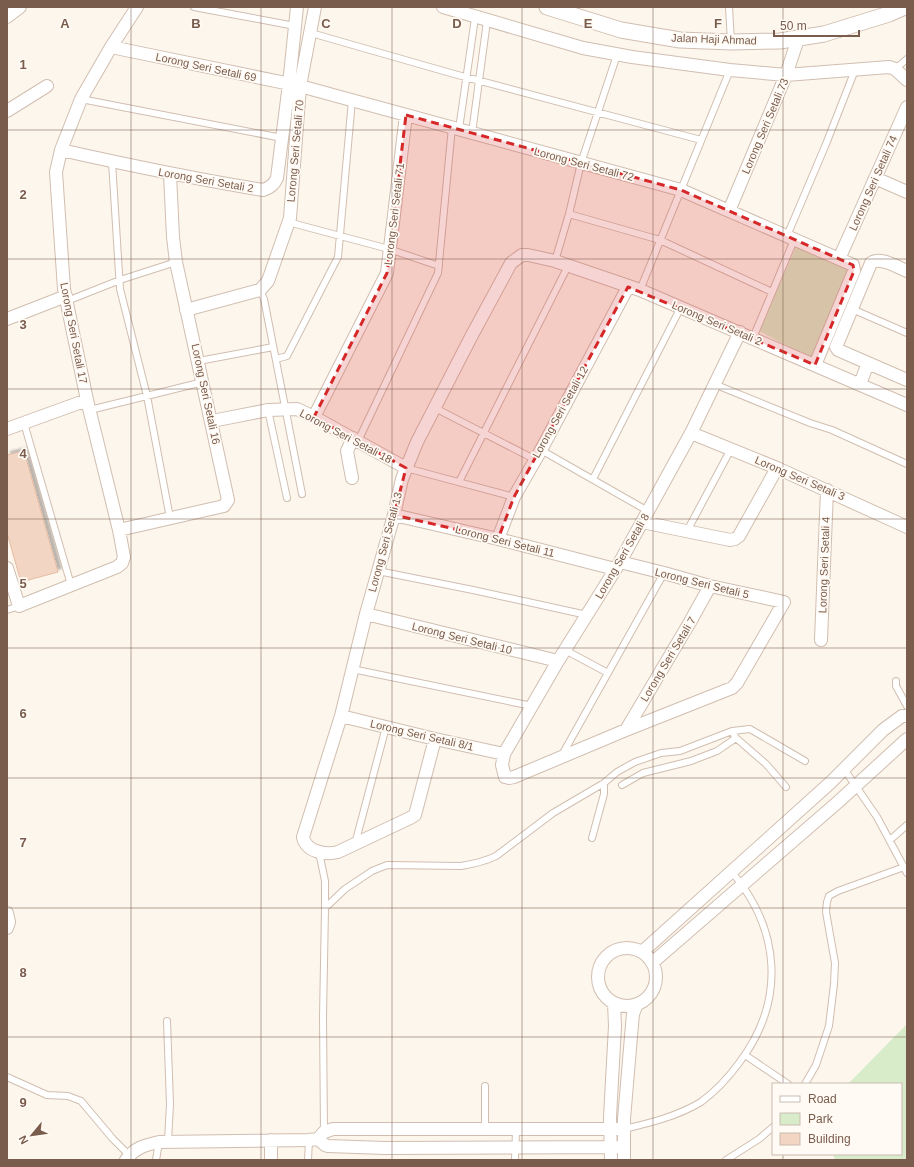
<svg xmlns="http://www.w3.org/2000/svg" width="914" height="1167" viewBox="0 0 914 1167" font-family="Arial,sans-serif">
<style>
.green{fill:#d8ecc9}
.building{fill:#f3d5c3;stroke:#e6bba3;filter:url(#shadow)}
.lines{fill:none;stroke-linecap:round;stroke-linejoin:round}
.service-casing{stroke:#d1beb0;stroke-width:8}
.minor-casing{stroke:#d1beb0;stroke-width:14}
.tertiary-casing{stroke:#d1beb0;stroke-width:17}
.service{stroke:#fff;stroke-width:6}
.minor{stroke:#fff;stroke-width:12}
.tertiary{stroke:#fff;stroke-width:15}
.marked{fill:#d62828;fill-opacity:0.2;stroke:#d62828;stroke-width:3;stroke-dasharray:8 5;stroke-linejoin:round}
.grid{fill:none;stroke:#7a5c4d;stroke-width:1;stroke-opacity:0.55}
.labels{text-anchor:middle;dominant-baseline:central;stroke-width:3.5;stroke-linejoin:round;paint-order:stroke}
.street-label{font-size:11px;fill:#7a5c4d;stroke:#fffaf3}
.grid-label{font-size:13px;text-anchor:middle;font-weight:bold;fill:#7a5c4d;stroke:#fffaf3;stroke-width:3.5;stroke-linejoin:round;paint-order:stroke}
</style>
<defs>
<filter id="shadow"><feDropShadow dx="3.5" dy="-3.5" stdDeviation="1" flood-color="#0004"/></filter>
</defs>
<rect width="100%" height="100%" fill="#fdf6ec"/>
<path class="green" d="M796,247L851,270L817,362L759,331Z
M907,1024V1160H835L833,1154H901V1084H848Z"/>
<path class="building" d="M24,451L58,572L21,582L7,533V455Z"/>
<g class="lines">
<g class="service-casing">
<path id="service" d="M194,7L295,26
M729,7L731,42
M311,33L454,74L701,140
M895,69L907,59
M81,99L282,138
M459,129L475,18
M472,133L487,21
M112,162L120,289L147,396L170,518
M569,214L660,240L772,292
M288,222L389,249L439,266
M787,236L826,144L855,70
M555,261L569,214L581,163L617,55
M260,290L264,299L302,494
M640,290L730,70
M67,301L120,280L176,262
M852,309L907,333
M753,338L794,240
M276,359L287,356L338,257L352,100
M199,361L273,347
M714,384L810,423L832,430L907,464
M435,408L534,459
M90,410L203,382
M268,410L287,498
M24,423L71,585
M358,441L438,273L452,127
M541,450L648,511
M406,468L514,497
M593,479L681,307
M459,482L568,266
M687,531L731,449
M378,571L473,590L587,615
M7,610L19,606
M565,650L608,673
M352,669L532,706
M896,681V686L907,706
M734,735L736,738L766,764L786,787
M562,755L664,573
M844,769L877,817L907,873
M622,785L643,773L691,761L717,751L736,738
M592,838L604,794V783
M890,840L907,825
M355,844L386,727
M319,852L325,881V908L323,1017L324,1134
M325,908L345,889L372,871L387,865L461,866C473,864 484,862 496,856L553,813L604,783L617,772L635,762L661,753L680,751L732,731L750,729L805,761
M167,1021L170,1104L168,1141
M745,1055L788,1084
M7,1077L47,1095L68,1096L81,1101L113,1139L129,1155
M805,1084L816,1065L829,1026L834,984L835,963L826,912L827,902L829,896L838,891L904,867
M485,1086V1130
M624,1129C650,1123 678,1116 701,1102C716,1091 728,1078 739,1063C786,1001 781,930 731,871
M156,1160L159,1142
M308,1160L309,1140
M515,1160L516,1130
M726,1160L759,1139L773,1127"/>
</g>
<g class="minor-casing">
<path id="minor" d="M443,7L583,48L632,57L730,70L786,75L889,67L895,69L907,80
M7,17L20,7
M111,47L300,86L681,190L853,265L854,271L815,365
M7,111L47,86
M61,150C128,165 195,179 263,190C270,188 274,185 277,178L289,84L297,7
M875,178L907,192
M729,211L786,75L798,39
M839,259L907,107
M907,271C897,267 880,256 871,263L836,347L838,350L907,380
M186,310L260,290L268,281L290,218L300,86L315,7
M7,319L66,296
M860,384L868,363
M314,417L387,273L406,115
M212,421L268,410L297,409L314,417L406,468
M7,429L87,400
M691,433L777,468L907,527
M352,478L347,451L353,438
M394,515L498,539L615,569
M642,522L730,540L735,539L739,536L777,468
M119,530L224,506L228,500L176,262L173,237L170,174
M498,539L514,497L541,450L628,287
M620,562L664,573L710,586L784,602L737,683L732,688L626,730L514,777L509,778L505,777L502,765L504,754L558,661L620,562L691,433L740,332
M7,568L19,606L117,567L122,563L124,557L119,530L87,400L64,289L56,172L61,150L81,99L111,47L137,7
M366,614L558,661
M821,640L827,490
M341,716L435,739L504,754
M626,730L690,622L710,586
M435,739L415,815L410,818L338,852C325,855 306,852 303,837L341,716L366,614L394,515L402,479L417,442L471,337L511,263L522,255H528L555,261L640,290L907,405
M7,913L9,922L7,928
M598 977a29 29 0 1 1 58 0a29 29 0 1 1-58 0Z
M642,952L830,783L883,730L902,716H907
M652,963L838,802L907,739
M318,1139L325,1145L328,1146L385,1148L623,1147
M271,1140V1160
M126,1160C134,1148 145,1145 159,1142L309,1140L318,1139L324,1132L333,1129H624
M611,1160L610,1117L615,1026L614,1003
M624,1160V1119L632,1025L633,1014L637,1004"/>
</g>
<g class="tertiary-casing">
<path id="tertiary" d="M547,7L621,30L680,40L731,42L780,41L824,34L889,14L905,7"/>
</g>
<use href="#service" class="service"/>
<use href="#minor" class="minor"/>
<use href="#tertiary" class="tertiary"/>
</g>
<path class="marked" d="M406,115L681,190L853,265L854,271L815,365L628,287L514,497L498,539L394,515L406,468L314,417L387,273Z"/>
<path class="grid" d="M131,7V1160M261,7V1160M392,7V1160M522,7V1160M653,7V1160M783,7V1084M7,130H907M7,259H907M7,389H907M7,519H907M7,648H907M7,778H907M7,908H907M7,1037H907M783,1154V1160"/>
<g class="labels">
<g class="street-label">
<text transform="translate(714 39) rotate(2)">Jalan Haji Ahmad</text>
<text transform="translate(206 67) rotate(12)">Lorong Seri Setali 69</text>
<text transform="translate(765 126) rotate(-67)">Lorong Seri Setali 73</text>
<text transform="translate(295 151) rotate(-85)">Lorong Seri Setali 70</text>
<text transform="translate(584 164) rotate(15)">Lorong Seri Setali 72</text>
<text transform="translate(206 180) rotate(10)">Lorong Seri Setali 2</text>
<text transform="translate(873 183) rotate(-66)">Lorong Seri Setali 74</text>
<text transform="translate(394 214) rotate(-83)">Lorong Seri Setali 71</text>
<text transform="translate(717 323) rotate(23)">Lorong Seri Setali 2</text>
<text transform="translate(74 333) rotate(79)">Lorong Seri Setali 17</text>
<text transform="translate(206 394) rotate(78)">Lorong Seri Setali 16</text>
<text transform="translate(560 412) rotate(-61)">Lorong Seri Setali 12</text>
<text transform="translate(346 436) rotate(28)">Lorong Seri Setali 18</text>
<text transform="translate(800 478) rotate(23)">Lorong Seri Setali 3</text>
<text transform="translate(505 541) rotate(14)">Lorong Seri Setali 11</text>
<text transform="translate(385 542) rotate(-75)">Lorong Seri Setali 13</text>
<text transform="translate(622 556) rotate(-60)">Lorong Seri Setali 8</text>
<text transform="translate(824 565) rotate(-88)">Lorong Seri Setali 4</text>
<text transform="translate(702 583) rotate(14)">Lorong Seri Setali 5</text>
<text transform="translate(462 638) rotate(14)">Lorong Seri Setali 10</text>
<text transform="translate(668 659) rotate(-59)">Lorong Seri Setali 7</text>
<text transform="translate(422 735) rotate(13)">Lorong Seri Setali 8/1</text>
</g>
</g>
<g class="grid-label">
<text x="65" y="28">A</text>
<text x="196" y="28">B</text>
<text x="326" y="28">C</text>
<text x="457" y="28">D</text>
<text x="588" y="28">E</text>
<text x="718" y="28">F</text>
<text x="23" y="69">1</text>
<text x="23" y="199">2</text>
<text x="23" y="329">3</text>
<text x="23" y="458">4</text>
<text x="23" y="588">5</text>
<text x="23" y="718">6</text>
<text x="23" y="847">7</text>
<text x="23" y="977">8</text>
<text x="23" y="1107">9</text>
</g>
<rect width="914" height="1167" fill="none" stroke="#7a5c4d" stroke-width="16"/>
<rect x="772" y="1083" width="130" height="72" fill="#fffaf3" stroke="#cabbb1"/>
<rect x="780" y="1096" width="20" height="6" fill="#ffffff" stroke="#cabbb1"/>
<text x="808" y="1103" font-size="12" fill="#7a5c4d">Road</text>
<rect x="780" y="1113" width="20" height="12" fill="#d8ecc9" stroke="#cabbb1"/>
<text x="808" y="1123" font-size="12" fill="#7a5c4d">Park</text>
<rect x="780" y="1133" width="20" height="12" fill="#f3d5c3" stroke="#cabbb1"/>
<text x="808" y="1143" font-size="12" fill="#7a5c4d">Building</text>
<g transform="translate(32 1135) rotate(241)" stroke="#fffaf3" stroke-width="3" paint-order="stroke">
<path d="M0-3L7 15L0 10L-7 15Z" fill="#7a5c4d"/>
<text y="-6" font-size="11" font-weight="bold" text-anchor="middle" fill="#7a5c4d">N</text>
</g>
<path d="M774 30v6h85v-6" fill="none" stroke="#7a5c4d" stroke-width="2"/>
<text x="780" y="30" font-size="12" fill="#7a5c4d" stroke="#fffaf3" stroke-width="3" paint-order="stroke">50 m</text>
</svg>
